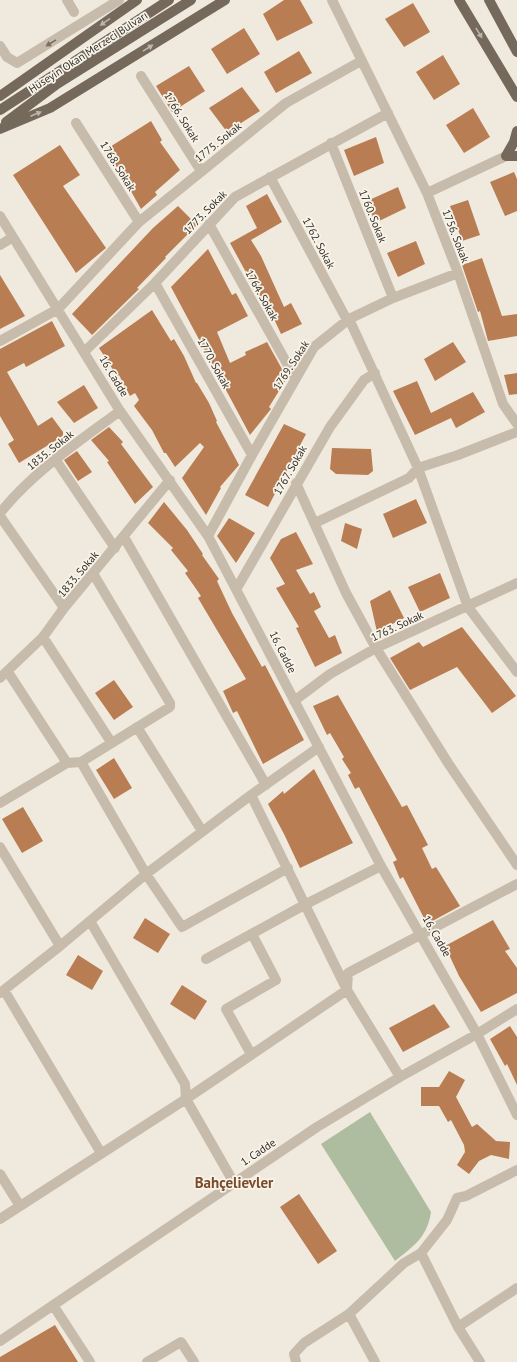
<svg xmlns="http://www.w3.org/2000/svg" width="517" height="1362" viewBox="0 0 517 1362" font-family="'PT Sans',sans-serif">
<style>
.green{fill:#aebd9f}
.building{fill:#b97d53}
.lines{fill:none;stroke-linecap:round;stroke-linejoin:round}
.minor{stroke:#c7bcab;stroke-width:10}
.major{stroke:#75695c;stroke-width:10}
.oneway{fill:#bdb5aa}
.oneway2{fill:#776e64}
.labels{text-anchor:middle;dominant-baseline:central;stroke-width:3.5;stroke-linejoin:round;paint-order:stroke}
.street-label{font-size:11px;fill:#352f29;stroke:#f8f4ea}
.district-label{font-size:15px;font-weight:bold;fill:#7b4c2b;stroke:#f8f4ea}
</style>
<rect width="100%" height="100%" fill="#f0eade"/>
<path class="green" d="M370,1112L431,1212C427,1237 415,1245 395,1261L321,1144Z"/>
<path class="building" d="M284,0H300L313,23L277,41L263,14Z
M413,3L430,32L404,47L385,19Z
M244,28L260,54L227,74L211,49Z
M299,51L312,73L276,93L264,72Z
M443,55L460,84L434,100L416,72Z
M189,66L205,91L172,112L156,86Z
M242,87L260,111L227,132L209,108Z
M473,108L490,137L464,153L446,125Z
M151,121L162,140L160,142L180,170L155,192L157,195L141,209L123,177L105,150Z
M376,137L384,163L354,176L344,150Z
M60,145L80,175L63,186L106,248L76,273L13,175Z
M514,172L517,179V211L505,216L490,182Z
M398,187L406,208L375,223L367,201Z
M267,194L282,222L251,240L261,256L284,307L291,303L302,324L281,334L268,306L266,307L254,287L230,243L257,228L246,206Z
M468,200L480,235L462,241L450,206Z
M178,206L197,225L165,257L166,258L137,288L139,289L92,335L72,314L153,228Z
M416,241L425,264L398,277L387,253Z
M208,249L232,295L236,293L248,316L217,332L230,363L246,355L245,352L267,342L287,378L269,407L271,409L250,435L171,287Z
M482,258L502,316L517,314V336L488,341L480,311L478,312L462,265Z
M0,275L25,316L0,329Z
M152,310L171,341L174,339L184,356L196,383H197L209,403L217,421L216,422L239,465L220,487L221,488L206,515L182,478L204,447L200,443L175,467L166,453H164L152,430L134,406L139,400L135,393L130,396L119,375L117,376L99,348Z
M52,321L65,346L26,367L24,363L7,372L38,426L52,417L63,432V436L19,463L8,444L14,440L0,416V349Z
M453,342L466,362L435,381L424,359Z
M517,373V394L509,395L504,375Z
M417,381L431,413L473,392L485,412L456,428L451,418L415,435L393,391Z
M84,385L98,408L74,423L57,402Z
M284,424L306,434L268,507L245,495Z
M109,427L123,442L121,444L153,487L135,504L107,462L109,461L91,440Z
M332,448L371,449L373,471L368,475L336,474L330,469Z
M77,451L92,472L78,481L64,460Z
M416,499L427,523L393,538L383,514Z
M164,502L187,530L203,554L202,555L219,579L217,581L232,613L262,667L265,665L304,740L263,764L237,711L233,713L223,691L246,679L198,598L201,596L185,573L188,571L171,550L173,548L148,523Z
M229,518L255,533L236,563L217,536Z
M345,523L362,529L357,549L341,541Z
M296,532L313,564L296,570L310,594L314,592L321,607L314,611L329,638L335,635L342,653L315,667L296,628L299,627L276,588L285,584L270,558L281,539Z
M440,573L450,598L420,612L408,587Z
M390,590L404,618L377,632L370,601Z
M462,627L516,696L492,713L457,667L410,690L390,658L419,642L423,647Z
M114,680L133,707L114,720L95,693Z
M338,695L402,807L407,805L428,845L422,848L432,869L436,867L460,906L427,924L403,877L400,879L393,862L397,860L359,787L355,789L348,775L351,773L342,759L344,757L330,733L327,735L313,706Z
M114,758L132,788L114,799L96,770Z
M314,769L353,843L300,868L284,834L268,804L283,791L284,794Z
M23,807L43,841L22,853L2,819Z
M145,918L170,934L158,953L133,938Z
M493,920L510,949L505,951L517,968V993L481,1012L459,976L445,946Z
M78,955L103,971L92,990L66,975Z
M182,985L207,1001L195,1020L170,1004Z
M434,1004L450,1027L403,1052L389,1028Z
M510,1026L517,1037V1085L507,1064L505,1066L490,1039Z
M449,1071L465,1080L456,1097L472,1127L477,1124L496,1141L510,1142L509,1159L491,1155L479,1161L469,1174L457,1165L465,1152L464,1145L451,1120L448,1122L439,1106H421V1087H439Z
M299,1194L337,1251L318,1264L280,1207Z
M55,1325L78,1362H0V1357Z"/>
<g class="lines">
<path class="minor" d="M67,0L74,12
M332,0L427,193L458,273L503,404L517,424
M0,46L7,57L17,63L119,0
M141,76L201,171
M76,123L139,222
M331,143L393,298
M270,177L347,320
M427,193L506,156
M0,216L120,411L208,536L381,866L477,1034L517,1115
M209,224L295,378
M0,245L13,237
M155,283L252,455
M349,319L418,468L468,607L517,672
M0,341L58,309L139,222L286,103L361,61
M85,351L155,283L235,197L388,113
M55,459L115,548
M296,483L346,593L376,648L448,763L517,865
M0,513C33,472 78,442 120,411
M0,516L64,608
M315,523L409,478L418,468L458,455L517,432
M208,536L252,455L314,347L349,319L393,298L458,273
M124,537L266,785
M237,588L330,427L364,380L375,373
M43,637L111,742
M8,672L67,763
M0,678L43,637L64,608L170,480
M294,701L330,674L376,648L517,583
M137,727L202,831
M81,762L146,874L182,927L288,868
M251,795L347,990L400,1077
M0,803L67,763L81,762L170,707V703L94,575
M0,847L60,946
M90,921L185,1084L186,1099L234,1183
M206,959L306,904L381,866
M4,990L101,1153
M0,993L60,946L146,874L251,795L319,747
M251,1054L226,1009L276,980L252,934
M0,1174L20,1206
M0,1219L186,1099L347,990L348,973L517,884
M421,1253L458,1327L480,1362
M53,1305L90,1362
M349,1314L375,1362
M458,1327L517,1288
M0,1341L317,1127L400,1077L477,1034L517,1009
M147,1362L181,1342L194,1362
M296,1362L294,1354L304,1343L349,1314L404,1263L421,1253L447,1220L457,1198L466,1196L517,1170"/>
<path class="major" d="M459,0L517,97
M489,0L517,52
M0,96L137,0
M0,110L169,0
M6,122L57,84L191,0
M0,129L50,108L225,0
M517,131L514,142L506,156H517"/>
</g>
<defs><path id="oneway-solid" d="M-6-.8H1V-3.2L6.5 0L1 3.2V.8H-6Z"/></defs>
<g class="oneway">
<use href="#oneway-solid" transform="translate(105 22) rotate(146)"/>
<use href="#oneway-solid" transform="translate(479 33) rotate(59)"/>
<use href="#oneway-solid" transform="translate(148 48) rotate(-32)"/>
<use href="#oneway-solid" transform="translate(36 114) rotate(-23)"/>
</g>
<use class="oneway2" href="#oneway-solid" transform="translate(51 43) rotate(148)"/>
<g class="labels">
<g class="street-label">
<text transform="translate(88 52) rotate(-33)">Hüseyin Okan Merzeci Bulvarı</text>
<text transform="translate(182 117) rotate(58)">1766. Sokak</text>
<text transform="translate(218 142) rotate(-39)">1775. Sokak</text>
<text transform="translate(118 166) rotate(58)">1768. Sokak</text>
<text transform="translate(205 212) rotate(-46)">1773. Sokak</text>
<text transform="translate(373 216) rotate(68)">1760. Sokak</text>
<text transform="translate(456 236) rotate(69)">1756. Sokak</text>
<text transform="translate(319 243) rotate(62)">1762. Sokak</text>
<text transform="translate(262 295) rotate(61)">1764. Sokak</text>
<text transform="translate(214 363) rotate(61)">1770. Sokak</text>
<text transform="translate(291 365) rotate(-57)">1769. Sokak</text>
<text transform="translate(114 376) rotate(59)">16. Cadde</text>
<text transform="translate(50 450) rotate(-39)">1835. Sokak</text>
<text transform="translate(290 470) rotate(-60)">1767. Sokak</text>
<text transform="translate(78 574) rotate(-50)">1833. Sokak</text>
<text transform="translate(397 626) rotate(-25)">1763. Sokak</text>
<text transform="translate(283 652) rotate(63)">16. Cadde</text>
<text transform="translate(437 936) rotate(60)">16. Cadde</text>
<text transform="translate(258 1152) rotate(-34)">1. Cadde</text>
</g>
<g class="district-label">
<text x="234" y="1182">Bahçelievler</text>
</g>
</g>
</svg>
